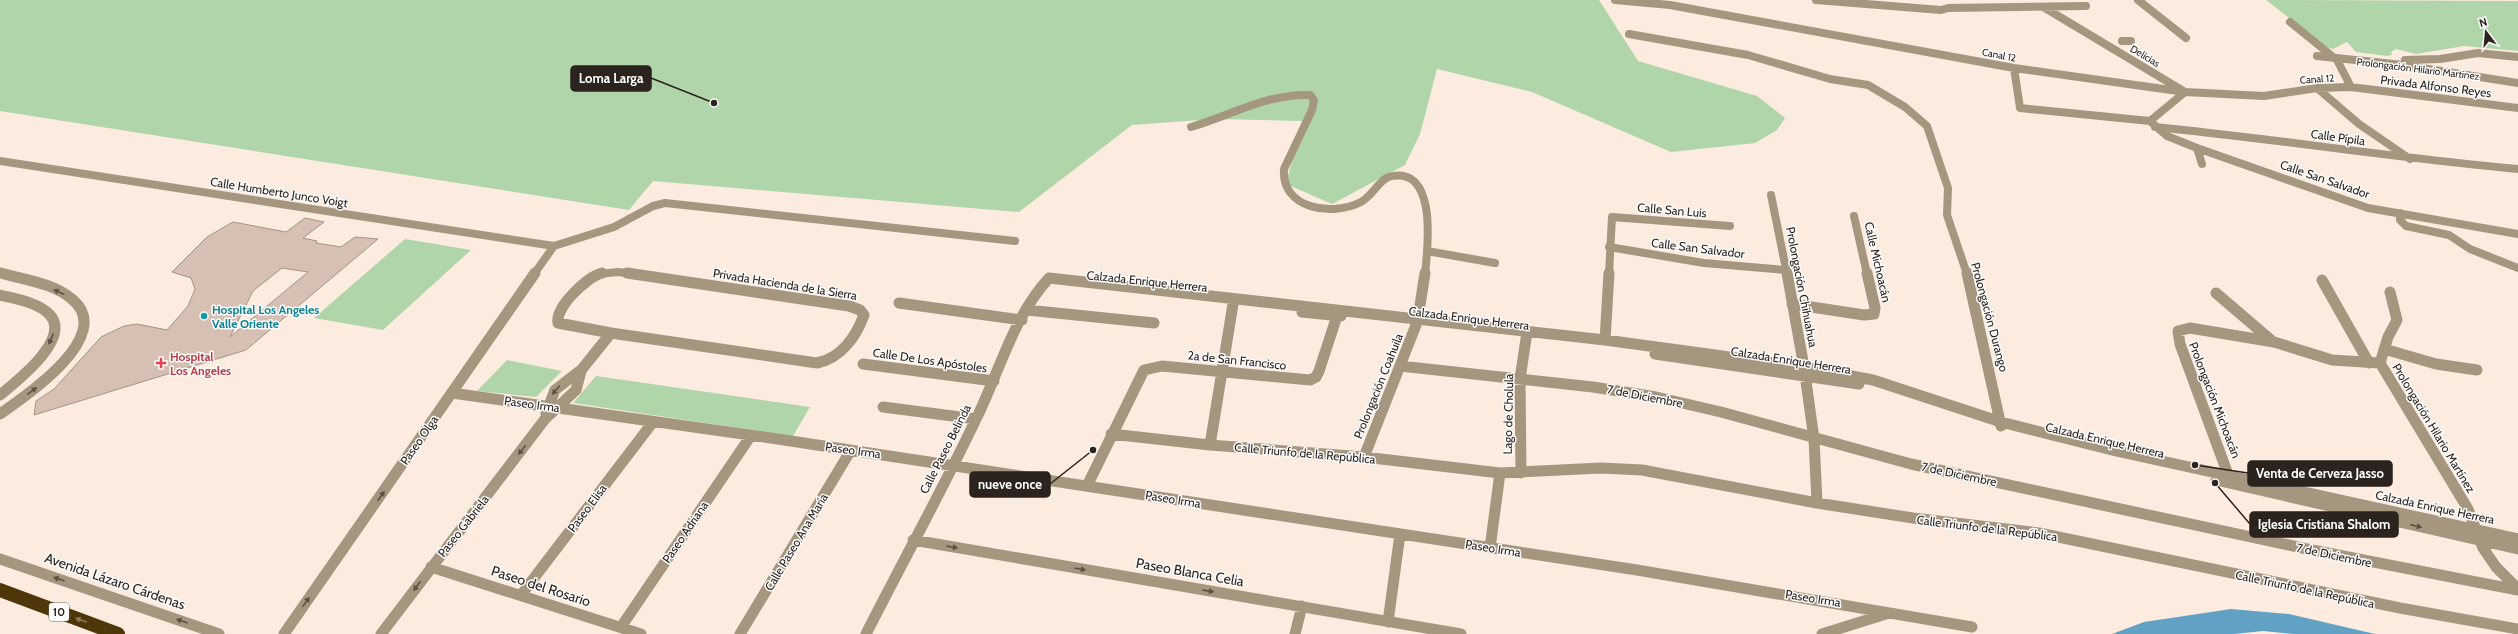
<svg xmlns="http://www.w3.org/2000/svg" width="2518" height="634" viewBox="0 0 2518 634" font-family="Cabin,sans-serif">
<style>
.green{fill:#b1d5ab}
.water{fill:#61a2c4}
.building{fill:#d5c0b3;stroke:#a79386;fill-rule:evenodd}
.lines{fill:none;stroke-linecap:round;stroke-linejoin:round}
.minor-far1{stroke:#a5967f;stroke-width:8}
.minor{stroke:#a5967f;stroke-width:11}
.highway{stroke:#4d3608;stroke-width:14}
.oneway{fill:#5c5145}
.oneway2{fill:#8a7b5d}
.culture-dot{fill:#0f9aa8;stroke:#fcfcfc;stroke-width:1.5}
.health-dot{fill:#e0444e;stroke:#fcfcfc;stroke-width:1.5}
.labels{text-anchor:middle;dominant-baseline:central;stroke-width:3;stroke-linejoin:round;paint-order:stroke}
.far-street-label{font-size:10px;fill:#2b231e;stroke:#fcfcfc}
.shield{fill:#fcfcfc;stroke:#6a6461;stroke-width:1}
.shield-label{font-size:11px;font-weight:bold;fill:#2b231e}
.street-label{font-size:12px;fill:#2b231e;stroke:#fcfcfc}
.culture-label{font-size:12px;font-weight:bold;fill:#0d838f;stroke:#fcfcfc;text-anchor:start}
.health-label{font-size:12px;font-weight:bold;fill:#be3a42;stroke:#fcfcfc;text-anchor:start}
.near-street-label{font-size:14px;fill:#2b231e;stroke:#fcfcfc}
.leader{fill:none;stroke:#2b231e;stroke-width:1.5}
.callout-dot{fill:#2b231e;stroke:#fcfcfc;stroke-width:1.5}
.callout{fill:#2b231e;stroke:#2b231e;stroke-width:1.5}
.callout-label{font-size:13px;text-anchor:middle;font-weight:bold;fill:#fff}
</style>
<rect width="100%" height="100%" fill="#fcebdf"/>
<path class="green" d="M0,0H1599L1638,61L1757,96L1785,118L1777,130L1755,143L1671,152L1532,92L1437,69L1420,134L1405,165L1332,204L1286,184L1302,121L1214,119L1132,125L1019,212L653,181L629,210L0,111Z
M2266,0L2518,1V51L2464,46L2416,54L2396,49L2391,52L2392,55L2387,56L2356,52L2347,42L2333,49L2327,47Z
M405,239L471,250L383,330L314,318Z
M507,360L562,371L536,397L477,391Z
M596,376L810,407L793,436L573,403Z"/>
<path class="water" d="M2231,609L2289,614L2375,634H2294L2263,631L2234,634H2112L2144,622Z"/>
<path class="building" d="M305,218L324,222L303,238L317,241L316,243L341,247L355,237L378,239L246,350L34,415L36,401L54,389L101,337L124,326L137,324L167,330L188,306L195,289L191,278L172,272L207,237L233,222L286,232ZM282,268L308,272L230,337L253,291Z"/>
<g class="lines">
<path class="minor-far1" d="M1615,0L1670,5L2014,68L2185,92L2264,96L2317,88L2351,87L2337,60L2290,22
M1816,0L1941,10L1948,8L2086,6
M2138,0L2186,38
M2045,8L2185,92L2150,121L2167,136L2197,148L2202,164
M1629,34L1748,55L1830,79L1868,85L1905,107L1927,126L1948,188L1947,215L1967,274
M2122,41H2131
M2317,56L2403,65L2518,83
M2405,60L2440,59L2478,53L2518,57
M2014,68L2020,108L2150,121
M2351,87L2518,108
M2317,88L2359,124L2410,159
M1191,127C1230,116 1268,93 1310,95L1314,100L1312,110L1284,169C1281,209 1332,217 1361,202C1372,196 1377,183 1388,177C1438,163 1428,247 1425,274
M2155,127C2276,139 2397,158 2518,169
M2197,148L2368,208L2518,234
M0,161L554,246L614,227L653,206L665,203L1015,241
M1771,195L1787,274
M2400,213V220L2406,226L2449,235L2470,249L2518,268
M1854,216L1867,274
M1609,247L1704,263L1785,270
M1427,251L1495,263
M0,273L5,274
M534,274L554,246
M598,274L618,272L634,274
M1609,274L1612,217L1730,226"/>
<path class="minor" d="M602,273C587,277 555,307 558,323L611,333L817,363C841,358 856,337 864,315L860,310L849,306L627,273
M1787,273L1804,367L1814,439L1817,503
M1967,273L2001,426
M2322,280L2369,363
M2390,292L2397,320L2388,337L2380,363L2468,509L2483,548L2496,567L2518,589
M2216,293L2272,341
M0,295C15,299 37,302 49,314C73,338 17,381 0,395
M899,303L1022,320
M1792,304L1864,315L1874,314L1875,308L1867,273
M1027,310L1154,323
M1302,312L1341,316
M1418,318L1425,273
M1605,340L1609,273
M2384,349L2436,364L2477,370
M1655,354L1859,384
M863,364L994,381
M1400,366L1593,387L1656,397L1721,412L1911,464L2307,549L2518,590
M452,393L771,438L1637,570L1972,627
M883,407L976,419
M546,413L555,390L582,369L611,333
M0,414C26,396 115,336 73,300C54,283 25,280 1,273
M1111,434L1210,445L1364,457L1500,473L1601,468L1642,470L1817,503L1913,518L2039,533L2400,608L2518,629
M1210,445L1233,304
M1364,457L1416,325
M1521,473L1520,379L1527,332
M2216,480L2518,549
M2230,480L2180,344L2178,331L2190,328L2274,342L2332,360L2380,363
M1087,486L1144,370L1162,366L1310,380L1316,377L1319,371L1337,316
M913,540L1461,634
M1490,548L1500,473
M0,559L219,634
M431,567L641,634
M521,595L653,422
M1388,622L1400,534
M621,627L750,437
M284,634L535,273
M381,634L545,419L576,390L581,371
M740,634L851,450
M866,634C903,561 943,489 978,415C1000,369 1014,316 1049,278L1605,340L1804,367L1873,380L2001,422L2116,451L2518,539
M1295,634L1302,606
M1822,634L1889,613"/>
<path class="highway" d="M0,590L118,634"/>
</g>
<defs><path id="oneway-solid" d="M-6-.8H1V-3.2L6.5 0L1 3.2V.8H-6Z"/></defs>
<g class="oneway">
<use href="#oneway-solid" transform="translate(59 292) rotate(-154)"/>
<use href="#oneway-solid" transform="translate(51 339) rotate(113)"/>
<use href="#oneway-solid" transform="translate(556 390) rotate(130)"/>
<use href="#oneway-solid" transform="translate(32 391) rotate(-37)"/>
<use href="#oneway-solid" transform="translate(522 450) rotate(128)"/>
<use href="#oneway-solid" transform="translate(381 496) rotate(-55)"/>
<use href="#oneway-solid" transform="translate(2416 526) rotate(13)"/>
<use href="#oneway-solid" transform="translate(952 547) rotate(10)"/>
<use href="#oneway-solid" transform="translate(1080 569) rotate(10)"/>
<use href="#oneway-solid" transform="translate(59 579) rotate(-161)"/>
<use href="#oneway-solid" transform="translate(417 586) rotate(127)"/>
<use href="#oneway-solid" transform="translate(1208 591) rotate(9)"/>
<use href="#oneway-solid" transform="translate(306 602) rotate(-55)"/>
<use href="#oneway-solid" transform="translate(182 621) rotate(-161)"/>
</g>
<use class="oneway2" href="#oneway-solid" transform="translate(81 620) rotate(-160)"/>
<circle class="culture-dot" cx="204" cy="316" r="4"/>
<path class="health-dot" d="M159 357h4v4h4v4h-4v4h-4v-4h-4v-4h4z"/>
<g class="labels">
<g class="far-street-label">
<text transform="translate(1999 55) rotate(11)">Canal 12</text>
<text transform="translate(2145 56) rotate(31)">Delicias</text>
<text transform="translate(2418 69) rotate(7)">Prolongación Hilario Martínez</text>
<text transform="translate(2317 79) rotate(-4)">Canal 12</text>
</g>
<rect class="shield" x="49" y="603" width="20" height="18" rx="3"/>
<g class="shield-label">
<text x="59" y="612">10</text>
</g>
<g class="street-label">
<text transform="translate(2436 86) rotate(7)">Privada Alfonso Reyes</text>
<text transform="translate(2338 137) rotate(8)">Calle Pípila</text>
<text transform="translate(2325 179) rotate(19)">Calle San Salvador</text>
<text transform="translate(279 192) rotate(9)">Calle Humberto Junco Voigt</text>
<text transform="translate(1672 210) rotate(5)">Calle San Luis</text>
<text transform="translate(1698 248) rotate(7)">Calle San Salvador</text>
<text transform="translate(1878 262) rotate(77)">Calle Michoacán</text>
<text transform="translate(1147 281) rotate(6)">Calzada Enrique Herrera</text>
<text transform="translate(785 284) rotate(9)">Privada Hacienda de la Sierra</text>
<text transform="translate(1802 287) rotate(79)">Prolongación Chihuahua</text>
<text transform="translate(1990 317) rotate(75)">Prolongación Durango</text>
<text transform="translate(1469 318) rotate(7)">Calzada Enrique Herrera</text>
<text transform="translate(930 360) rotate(8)">Calle De Los Apóstoles</text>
<text transform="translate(1237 360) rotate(6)">2a de San Francisco</text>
<text transform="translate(1791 360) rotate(9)">Calzada Enrique Herrera</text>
<text transform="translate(1378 386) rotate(-68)">Prolongación Coahuila</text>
<text transform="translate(1645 396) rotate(11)">7 de Diciembre</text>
<text transform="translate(2215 400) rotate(69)">Prolongación Michoacán</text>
<text transform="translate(532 404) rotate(8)">Paseo Irma</text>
<text transform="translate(1508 414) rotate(-89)">Lago de Cholula</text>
<text transform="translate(2434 428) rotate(59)">Prolongación Hilario Martínez</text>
<text transform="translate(419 440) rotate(-55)">Paseo Olga</text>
<text transform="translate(2105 440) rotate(13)">Calzada Enrique Herrera</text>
<text transform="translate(945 449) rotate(-63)">Calle Paseo Belinda</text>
<text transform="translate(853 450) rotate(8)">Paseo Irma</text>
<text transform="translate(1305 453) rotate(5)">Calle Triunfo de la República</text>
<text transform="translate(1959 474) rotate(12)">7 de Diciembre</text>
<text transform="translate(1173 499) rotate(9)">Paseo Irma</text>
<text transform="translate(2435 507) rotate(12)">Calzada Enrique Herrera</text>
<text transform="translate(587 508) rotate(-53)">Paseo Elisa</text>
<text transform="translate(463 526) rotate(-52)">Paseo Gabriela</text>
<text transform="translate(1987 528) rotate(7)">Calle Triunfo de la República</text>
<text transform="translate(685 532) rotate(-56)">Paseo Adriana</text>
<text transform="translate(796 542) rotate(-59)">Calle Paseo Ana María</text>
<text transform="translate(1493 548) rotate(9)">Paseo Irma</text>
<text transform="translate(2334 555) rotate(12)">7 de Diciembre</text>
<text transform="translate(2305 589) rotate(12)">Calle Triunfo de la República</text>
<text transform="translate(1813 598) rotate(9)">Paseo Irma</text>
</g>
<g class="culture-label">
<text x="212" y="309">Hospital Los Angeles<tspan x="212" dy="14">Valle Oriente</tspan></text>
</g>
<g class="health-label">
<text x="170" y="356">Hospital<tspan x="170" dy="14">Los Angeles</tspan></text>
</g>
<g class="near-street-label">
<text transform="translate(1190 572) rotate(10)">Paseo Blanca Celia</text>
<text transform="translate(115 581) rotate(19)">Avenida Lázaro Cárdenas</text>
<text transform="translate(541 586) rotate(18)">Paseo del Rosario</text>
</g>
</g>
<path class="leader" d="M714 103L651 78M2195 465L2248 473M1093 450L1050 484M2215 483L2250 524"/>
<g class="callout-dot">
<circle cx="714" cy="103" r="4"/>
<circle cx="2195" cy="465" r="4"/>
<circle cx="1093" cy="450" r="4"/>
<circle cx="2215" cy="483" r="4"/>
</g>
<g class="callout">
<rect x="571" y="66" width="80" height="25" rx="4"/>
<rect x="2248" y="461" width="144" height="25" rx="4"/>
<rect x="970" y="472" width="80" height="25" rx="4"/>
<rect x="2250" y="512" width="148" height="25" rx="4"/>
</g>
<g class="callout-label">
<text x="611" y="83">Loma Larga</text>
<text x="2320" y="478">Venta de Cerveza Jasso</text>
<text x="1010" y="489">nueve once</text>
<text x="2324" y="529">Iglesia Cristiana Shalom</text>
</g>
<g transform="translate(2486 32) rotate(344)" stroke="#fcfcfc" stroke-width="3" paint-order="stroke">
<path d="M0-3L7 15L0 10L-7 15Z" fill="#2b231e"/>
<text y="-6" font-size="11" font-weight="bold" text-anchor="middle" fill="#2b231e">N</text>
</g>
</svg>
